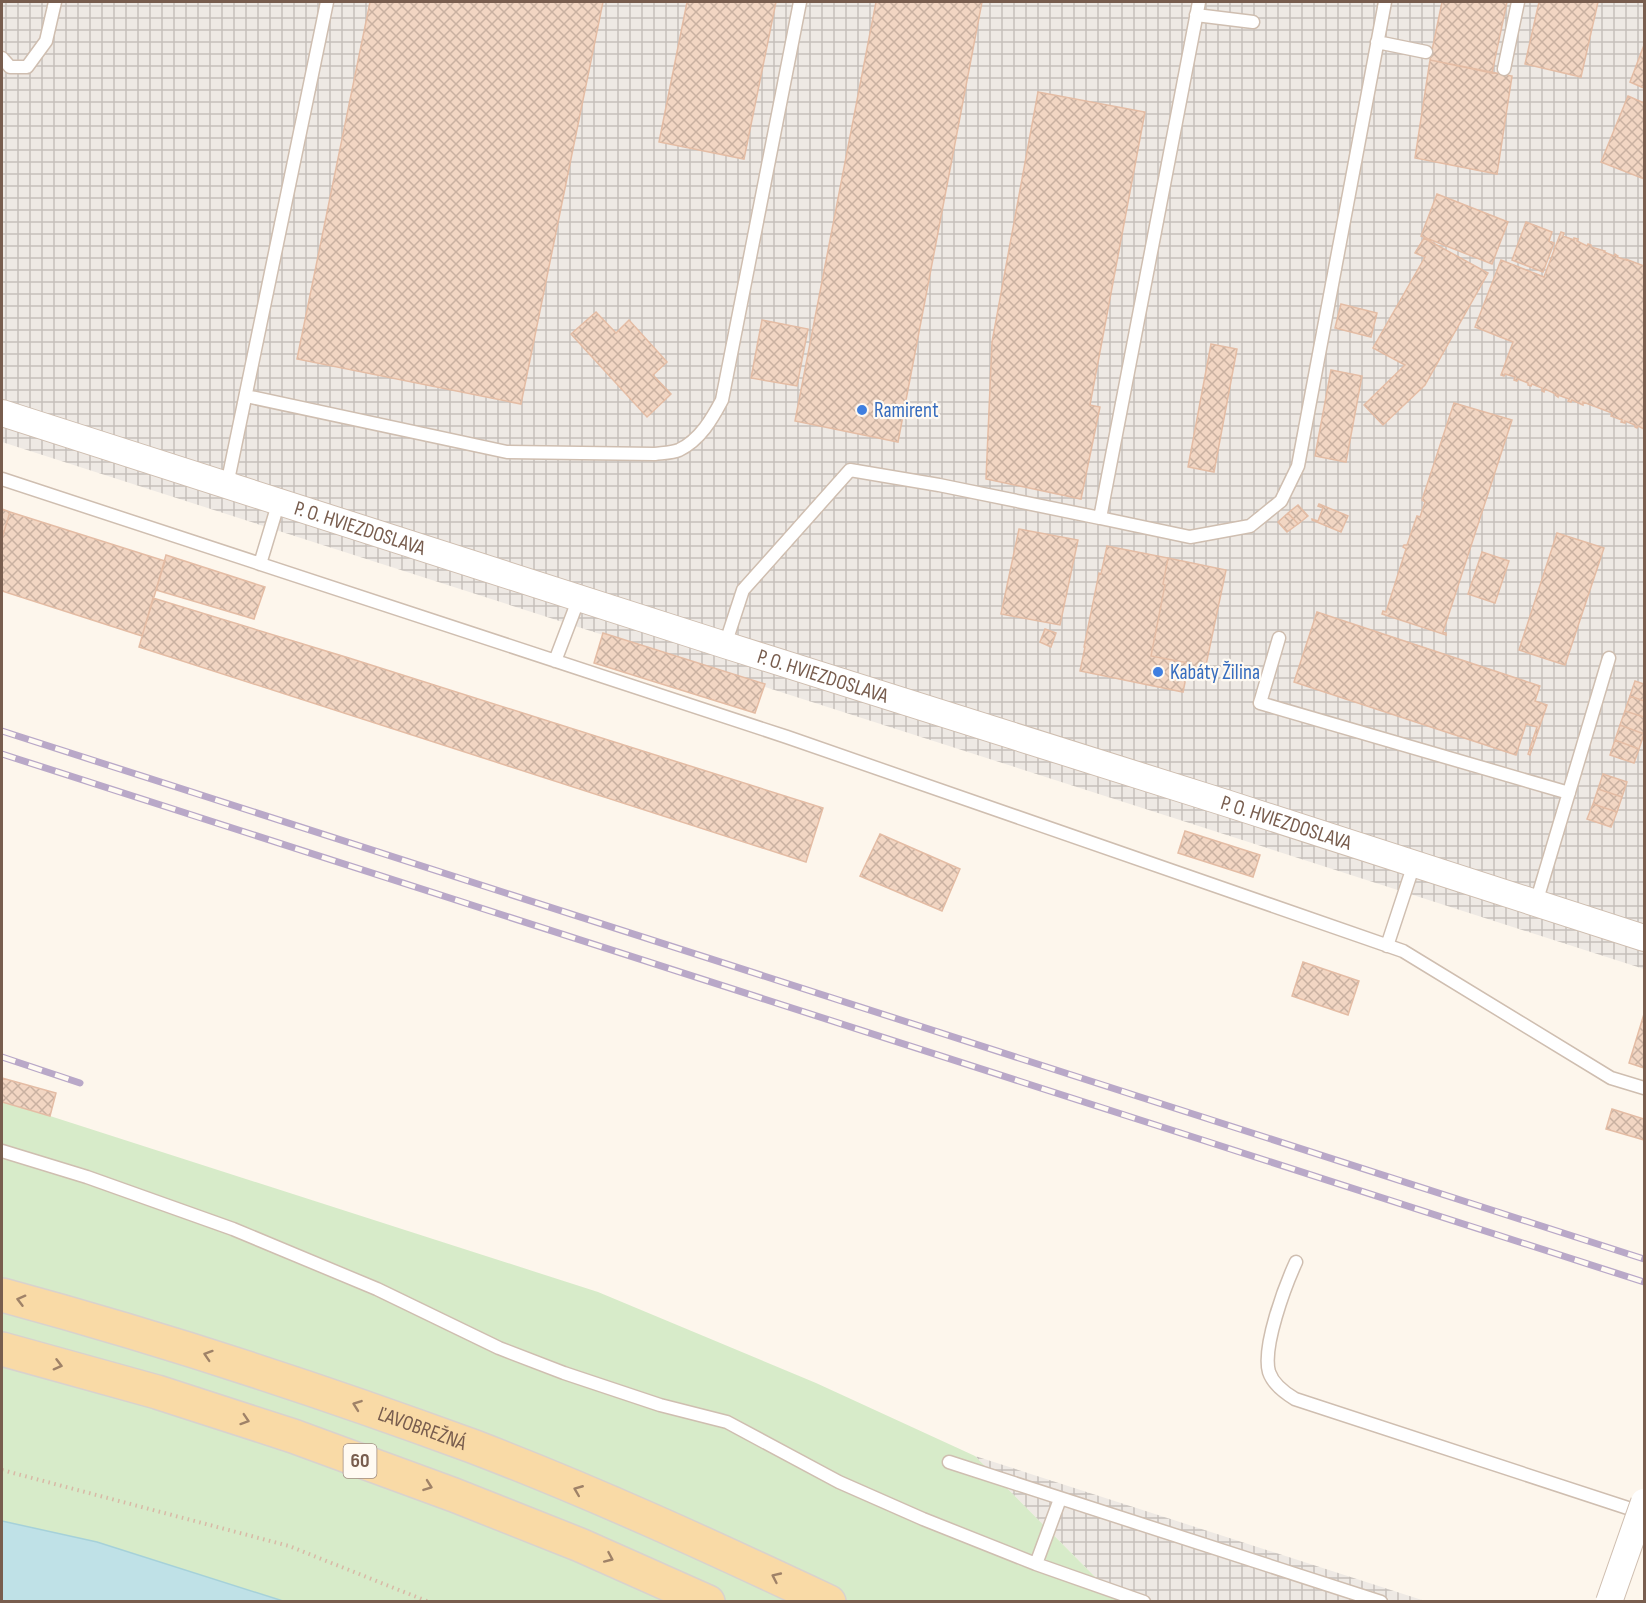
<svg xmlns="http://www.w3.org/2000/svg" width="1646" height="1603" viewBox="0 0 1646 1603" font-family="'Sofia Sans Condensed',sans-serif">
<style>
.industrial{fill:url(#industrial-grid)}
.green{fill:#d7ebc9}
.water{fill:#bfe1e7;stroke:#a6d1d9;stroke-width:1.5}
.building{fill:url(#building-cross-hatch);stroke:#e4bca4;stroke-width:1.5}
.lines{fill:none;stroke-linecap:round;stroke-linejoin:round}
.service-casing{stroke:#cfbeb0;stroke-width:15}
.minor-casing{stroke:#cfbeb0;stroke-width:28}
.primary-casing{stroke:#d9d2cd;stroke-width:36}
.path{stroke:#d8b9a6;stroke-width:4;stroke-dasharray:1.5 4.5;stroke-linecap:butt}
.service{stroke:#fff;stroke-width:12}
.minor{stroke:#fff;stroke-width:26}
.primary{stroke:#f9daa6;stroke-width:33}
.rail-casing{stroke:#b9a8c8;stroke-width:7}
.rail{stroke:#fffaf2;stroke-width:4.5;stroke-dasharray:14;stroke-linecap:butt}
.minor-bridge-casing{stroke:#cfbeb0;stroke-width:28;stroke-linecap:butt}
.minor-bridge{stroke:#fff;stroke-width:26}
.oneway{stroke:#9f8268}
.shop-dot{fill:#3f7fe0;stroke:#fffaf2;stroke-width:2}
.labels{text-anchor:middle;dominant-baseline:central;stroke-width:4.5;stroke-linejoin:round;paint-order:stroke}
.shield{fill:#fffaf2;stroke:#a08c7f;stroke-width:1.5}
.shield-label{font-size:20px;font-weight:bold;fill:#785d4e}
.shop-label{font-size:21px;fill:#366cbe;stroke:#fffaf2;text-anchor:start}
.street-label{font-size:21px;fill:#785d4e;stroke:#fffaf2}
</style>
<defs>
<pattern id="industrial-grid" width="8" height="8" patternUnits="userSpaceOnUse" patternTransform="scale(1.5)"><rect width="8" height="8" fill="#eee9e4"/><path d="M0 4h8M4 0v8" fill="none" stroke="#c6c0bb"/></pattern>
<pattern id="building-cross-hatch" width="8" height="8" patternUnits="userSpaceOnUse" patternTransform="scale(1.5)"><rect width="8" height="8" fill="#f2d6c3"/><path d="M0 0l8 8M0 8l8-8" fill="none" stroke="#c9b1a1"/></pattern>
</defs>
<rect width="100%" height="100%" fill="#fdf6ec"/>
<path class="industrial" d="M2,2H1644V969L2,442Z
M975,1456L1425,1601H1119Z"/>
<path class="green" d="M2,1102L50,1116L598,1292L816,1383L975,1456L1119,1601H283L97,1542L2,1521Z"/>
<path class="water" d="M2,1521L97,1542L283,1601H2Z"/>
<path class="building" d="M370,2H603L521,404L297,359Z
M687,2H776L744,159L659,142Z
M876,2H982L898,442L795,421Z
M1442,2H1507L1492,73L1430,60Z
M1539,2H1598L1581,77L1525,64Z
M1644,45V88L1630,82Z
M1430,60L1512,76L1497,174L1415,158Z
M1038,92L1145,112L1090,405L1100,407L1081,499L986,479L992,342Z
M1628,96L1644,103V179L1601,162Z
M1437,194L1508,222L1492,264L1421,236Z
M1526,222L1552,232L1549,241L1554,243L1543,272L1512,260Z
M1561,232L1564,233L1563,236L1574,240V238L1578,239L1577,241L1587,246L1588,244L1591,245V247L1605,251L1604,252L1614,256L1615,254L1618,256L1617,257L1626,260V259L1644,266V429L1638,426L1637,428L1635,427V425L1625,421V423L1621,422L1622,420L1611,416L1612,413L1583,402V405L1572,400L1571,402L1568,401L1569,399L1558,395V397L1555,395L1556,394L1545,389L1544,392L1542,391V388L1532,384L1531,386L1528,385V383L1518,379L1517,381L1514,380L1515,377L1505,374L1504,376L1501,375L1513,342L1475,327L1501,260L1544,277Z
M1424,238L1488,273L1425,385L1383,425L1364,405L1405,365L1373,348L1425,257L1415,253Z
M1341,304L1377,313L1371,337L1335,328Z
M596,312L616,333L629,320L667,362L653,375L671,394L647,417L571,334Z
M762,320L808,329L797,386L751,378Z
M1211,344L1237,349L1214,472L1188,467Z
M1331,370L1362,376L1346,462L1315,456Z
M1454,403L1512,420L1443,632L1446,633V635L1382,614L1383,611L1386,612L1406,549L1403,547L1404,545H1407L1417,516L1420,517L1425,502L1422,500Z
M1319,504L1348,516L1341,532L1312,520V519L1318,521L1323,508L1318,506Z
M1298,505L1308,516L1298,524L1288,513Z
M2,509L10,512L2,538Z
M10,512L165,561L142,636L2,591V538Z
M1288,513L1298,524L1287,532L1278,522Z
M1019,529L1078,540L1060,625L1001,614Z
M1557,533L1604,548L1565,665L1519,650Z
M1107,546L1168,558L1163,584L1165,585L1151,656L1189,663L1183,692L1080,671L1085,647H1084L1099,573L1101,574Z
M1482,552L1509,561L1495,603L1468,594Z
M166,555L265,587L254,619L156,590Z
M1168,558L1226,570L1205,670L1188,667L1189,663L1151,656L1165,585L1163,584Z
M153,598L349,658L823,808L806,862L139,647Z
M1317,612L1540,686L1535,701L1547,705L1530,755L1528,754L1537,727L1526,724L1516,755L1294,682Z
M1045,629L1056,633L1051,647L1040,642Z
M603,633L765,684L755,713L594,663Z
M1635,681L1644,684V701L1630,696Z
M1630,696L1644,701V717L1625,711Z
M1625,711L1644,717V734L1620,725Z
M1620,725L1644,734L1639,749L1615,740Z
M1615,740L1639,749L1634,763L1610,755Z
M1603,774L1627,782L1622,797L1598,789Z
M1598,789L1622,797L1617,812L1593,804Z
M1593,804L1617,812L1611,827L1587,819Z
M1185,831L1260,855L1253,877L1178,853Z
M880,834L960,869L942,911L860,876Z
M1303,962L1359,981L1348,1015L1292,996Z
M1644,1014V1068L1629,1063Z
M2,1078L56,1093L50,1116L2,1102Z
M1612,1109L1644,1119V1140L1606,1129Z"/>
<g class="lines">
<g class="service-casing">
<path id="service" d="M1196,15L1253,22
M1377,42L1426,52
M2,58L10,67H27L46,41L55,2
M1504,69L1518,2
M246,396L507,452L655,454C662,453 672,453 679,450C700,440 712,419 722,400L800,2
M2,479L787,737L1403,951L1611,1078L1644,1088
M227,485L327,2
M1100,518L1190,537L1250,526L1281,501L1298,466L1385,2
M260,564L279,501
M1279,638L1260,703L1569,793
M725,645L743,590L850,470L939,485L1100,518L1199,2
M555,661L579,598
M1536,903L1609,658
M1387,946L1414,864
M2,1151L87,1177L233,1229L377,1289L499,1348L564,1373L660,1405L727,1422L839,1482L923,1519L1036,1564L1144,1602
M1296,1262C1285,1286 1262,1347 1269,1372C1273,1384 1285,1393 1295,1399L1643,1513
M949,1462L1381,1602
M1036,1564L1060,1499"/>
</g>
<g class="minor-casing">
<g id="minor">
<path id="s1" d="M2,413L725,645L1226,803L1644,938"/>
</g>
</g>
<g class="primary-casing">
<g id="primary">
<path id="s2" d="M2,1295C161,1338 317,1389 472,1446C593,1492 712,1547 829,1602"/>
<path d="M2,1349L157,1392L293,1436L454,1495L580,1545L708,1602"/>
</g>
</g>
<path class="path" d="M2,1470L289,1546L429,1602"/>
<use href="#service" class="service"/>
<use href="#minor" class="minor"/>
<use href="#primary" class="primary"/>
<g class="rail-casing">
<path id="rail" d="M2,731L1644,1259
M2,754L1644,1282
M2,1057L80,1083"/>
</g>
<use href="#rail" class="rail"/>
<g class="minor-bridge-casing">
<path id="minor-bridge" d="M1609,1602L1644,1502"/>
</g>
<use href="#minor-bridge" class="minor-bridge"/>
</g>
<defs><path id="oneway-chevron" d="M-2-3.5L2.5 0L-2 3.5" fill="none" stroke-width="1.6" stroke-linecap="round" stroke-linejoin="round" transform="scale(1.5)"/></defs>
<g class="oneway">
<use href="#oneway-chevron" transform="translate(21 1300) rotate(-165)"/>
<use href="#oneway-chevron" transform="translate(208 1355) rotate(-162)"/>
<use href="#oneway-chevron" transform="translate(58 1365) rotate(15)"/>
<use href="#oneway-chevron" transform="translate(357 1405) rotate(-160)"/>
<use href="#oneway-chevron" transform="translate(245 1420) rotate(18)"/>
<use href="#oneway-chevron" transform="translate(428 1486) rotate(20)"/>
<use href="#oneway-chevron" transform="translate(578 1490) rotate(-158)"/>
<use href="#oneway-chevron" transform="translate(609 1558) rotate(24)"/>
<use href="#oneway-chevron" transform="translate(776 1577) rotate(-155)"/>
</g>
<g class="shop-dot">
<circle cx="862" cy="410" r="6"/>
<circle cx="1158" cy="672" r="6"/>
</g>
<g class="labels">
<rect class="shield" x="343.5" y="1444" width="33" height="34" rx="4.5"/>
<g class="shield-label">
<text x="360" y="1461">60</text>
</g>
<g class="shop-label">
<text x="874" y="410">Ramirent</text>
<text x="1170" y="672">Kabáty Žilina</text>
</g>
<g class="street-label">
<text stroke="none"><textPath href="#s1" startOffset="376">P. O. HVIEZDOSLAVA</textPath></text>
<text stroke="none"><textPath href="#s1" startOffset="862">P. O. HVIEZDOSLAVA</textPath></text>
<text stroke="none"><textPath href="#s1" startOffset="1348">P. O. HVIEZDOSLAVA</textPath></text>
<text stroke="none"><textPath href="#s2" startOffset="441">ĽAVOBREŽNÁ</textPath></text>
</g>
</g>
<rect width="1646" height="1603" fill="none" stroke="#785d4e" stroke-width="6"/>
</svg>
